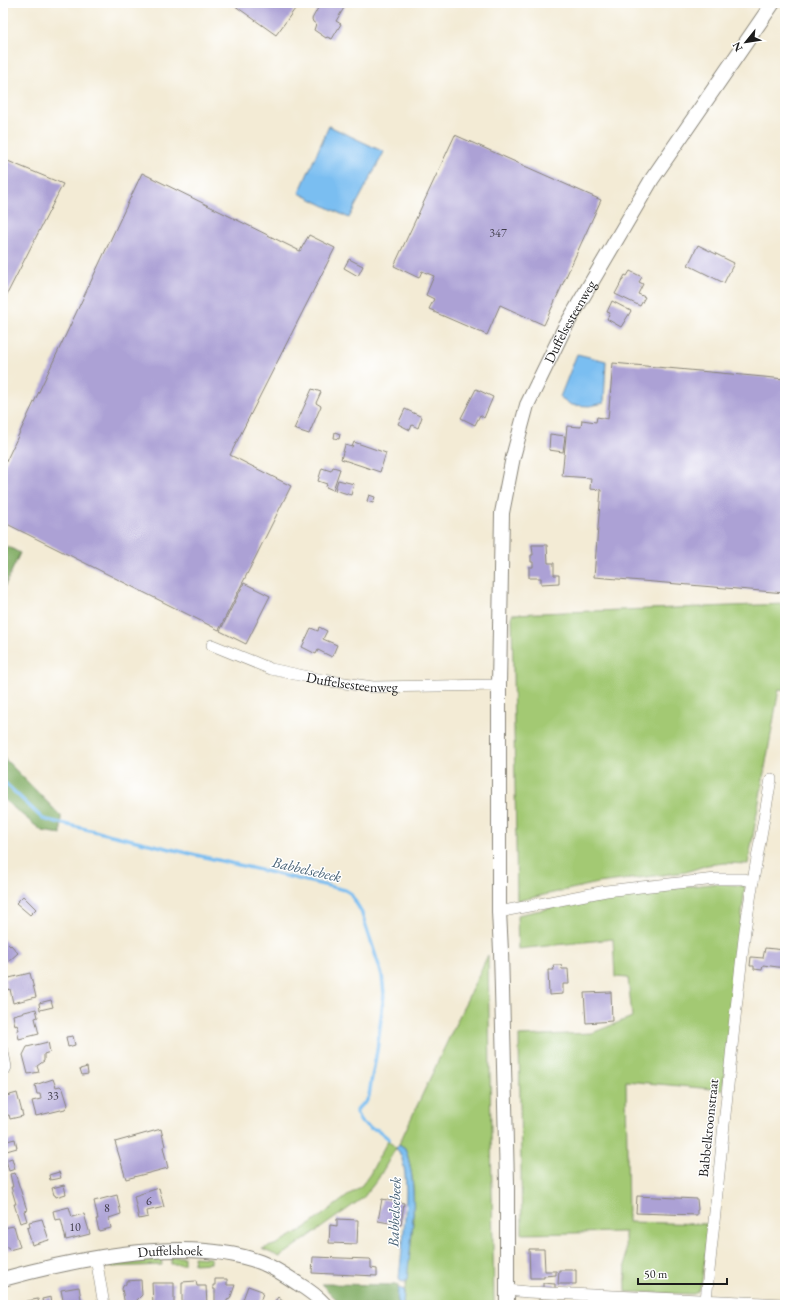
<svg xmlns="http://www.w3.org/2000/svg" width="788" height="1308" viewBox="0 0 788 1308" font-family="'EB Garamond',serif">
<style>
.green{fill:#a3c973;stroke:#607248}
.forest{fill:#82ad65;stroke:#4f6440}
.water{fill:#7abef1;stroke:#4b6d86}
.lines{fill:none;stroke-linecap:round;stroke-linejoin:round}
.stream{stroke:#7abef1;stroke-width:3.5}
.building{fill:#aca1d5}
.minor-casing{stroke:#888478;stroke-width:12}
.tertiary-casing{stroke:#888478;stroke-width:16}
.minor{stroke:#fff;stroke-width:11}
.tertiary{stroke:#fff;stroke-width:14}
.labels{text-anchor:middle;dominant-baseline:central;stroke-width:3;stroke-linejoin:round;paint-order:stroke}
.number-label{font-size:12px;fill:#403d4a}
.street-label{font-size:14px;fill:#1c1c1c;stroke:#fff}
.water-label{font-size:15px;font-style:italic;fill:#425d71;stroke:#fff}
</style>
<rect width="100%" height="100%" fill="#fff"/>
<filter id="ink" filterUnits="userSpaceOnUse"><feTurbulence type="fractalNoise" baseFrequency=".025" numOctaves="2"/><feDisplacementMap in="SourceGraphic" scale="8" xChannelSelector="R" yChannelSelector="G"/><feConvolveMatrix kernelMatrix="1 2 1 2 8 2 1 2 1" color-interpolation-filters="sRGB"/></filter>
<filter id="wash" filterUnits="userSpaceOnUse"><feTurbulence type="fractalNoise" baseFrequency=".012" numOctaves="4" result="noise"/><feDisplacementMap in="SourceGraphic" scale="16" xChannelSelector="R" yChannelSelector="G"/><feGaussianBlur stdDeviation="0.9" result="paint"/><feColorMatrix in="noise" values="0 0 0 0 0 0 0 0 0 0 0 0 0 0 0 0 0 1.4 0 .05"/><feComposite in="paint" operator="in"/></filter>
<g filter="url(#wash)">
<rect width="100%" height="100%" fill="#f3ebd5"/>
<path class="green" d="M785,604V690L779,689L748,864L725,863L707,865L686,872L598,883L517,901L512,614Z
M719,883L745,886L723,1090L626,1081L628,1222L709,1224L702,1281L699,1290L694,1294L626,1292L625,1232L522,1234L519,1036L592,1033L632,1017L628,978L615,977L613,939L518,949L517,915L613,895Z
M488,955L494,1305H403C408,1256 423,1196 405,1148L399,1144Z
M388,1140L396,1148L378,1179L363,1198L280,1257L262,1249L277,1244L305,1228L362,1185L370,1174Z
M161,1257L162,1265L108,1267L116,1262Z
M171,1257H184V1264H171Z
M193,1257L211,1258V1263L194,1264Z"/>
<path class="forest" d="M7,546L20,553L3,590V554Z
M3,757L61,816V834L42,831L3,799Z
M321,1284L398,1285L397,1305H342Z"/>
<path class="water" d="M329,126L384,152L349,218L299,193Z
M577,354L606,361L604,403L590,406L571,405L560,397Z
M399,1144L405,1148C420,1188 411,1239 407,1280L404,1282L400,1281L399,1279C401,1252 415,1166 396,1148Z
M399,1288L404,1290L403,1305H397L398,1290Z"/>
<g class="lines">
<path class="stream" d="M3,781L43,819L345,890L350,893L361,911L382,975L384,994L377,1051L371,1082L369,1096L366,1102L359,1107L356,1112L361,1122L370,1128L378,1130L389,1139"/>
</g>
<g id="blocks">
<path class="building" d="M231,3H287L295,9L276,35Z
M309,3H347L336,21L341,24L332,39L327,37L326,38L314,30L316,24L313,22L312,19L318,8Z
M455,135L601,200L544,325L500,305L487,335L434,312V311L429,309L434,299L426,295L434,276L422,271L419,278L394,266Z
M3,159L63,184L3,302Z
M142,173L300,251L309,235L335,248L230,455L291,486L219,630L3,522V468Z
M698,245L734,263L724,283L688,265Z
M349,259L363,266L358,276L344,268Z
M630,271L642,277L639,282L643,284L638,294L645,297L640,306L615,294L625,275L627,276Z
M612,301L631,311L621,327L607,319L610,313L607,312Z
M613,363L785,379V593L594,577L601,490L590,489L591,478L562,476L567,426L581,427L582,420L596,422L597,417L608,419Z
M312,389L321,392L316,403L321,406L309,434L294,429Z
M476,389L493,397L484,418L480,415L475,425L461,418Z
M405,409L422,417L418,428L412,425L410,430L398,424Z
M335,432L340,434L339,439L334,438Z
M550,434L565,436L563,452L549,450Z
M354,442L386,453L380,472L341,459L345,445L352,447Z
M333,467L340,469L333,490L326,487L327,484L318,481L322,468L331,471Z
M338,480L354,484L351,495L335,490Z
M369,495L375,497L373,503L367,501Z
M532,545H547L548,563H554V575H559V583L541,584V578H529V567H533V562H531V555H533Z
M244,583L270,596L246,644L220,631Z
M319,627L327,631L323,639L337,645L332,657L318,650L316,654L302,647L311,628L318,631Z
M23,896L36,909L30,915L16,903Z
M3,939L10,946L11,945L18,953L8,962L5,959L3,961Z
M765,948L785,950V968L763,965L762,970L754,969V966H750L751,957L763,958Z
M553,965H561L562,969H568L569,984H563V994L549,995L548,970H554Z
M30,973L36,997L13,1003L10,989L7,990L5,979Z
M611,992L612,1021L586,1023L584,993Z
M51,1000L53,1007L40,1010L39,1003Z
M36,1009L38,1017L35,1018L39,1034L19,1039L17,1030H19L17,1025L15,1026L13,1015Z
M73,1036L75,1045L68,1047L66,1037Z
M48,1042L50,1052L44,1054V1061L37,1066L39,1072L28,1074L23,1055L27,1047Z
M87,1067L88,1074L82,1075L80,1069Z
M53,1079L56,1087L60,1086L63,1089L68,1105L65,1109L36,1116L32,1101L41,1099L40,1094H37L35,1085Z
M17,1093L23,1116L10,1119L9,1115L3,1116V1097Z
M161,1129L165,1146L163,1147L168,1168L126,1179L115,1142Z
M15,1139L17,1148L3,1152V1142Z
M12,1158L15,1169L9,1171L6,1160Z
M59,1172L61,1178L50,1180L49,1175Z
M15,1173L27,1210L24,1211L27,1221L20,1223L14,1204H16L11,1187H13L10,1174Z
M64,1185L66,1194L56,1197L55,1195H54L52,1188Z
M159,1188L164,1207L147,1211L148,1217L139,1219L134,1196Z
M117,1195L121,1214L109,1218L111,1228L99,1231L96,1219H98L94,1201Z
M637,1196L697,1199L698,1210H697V1215L636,1213Z
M382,1199L404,1203L401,1225L378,1221Z
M69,1207L72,1217L84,1214L90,1234L66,1240L61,1219L55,1220L53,1211Z
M42,1219L49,1240L32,1245L27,1228L30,1227L29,1222Z
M337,1219L358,1220L357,1244L329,1243L330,1225L337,1226Z
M14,1226L20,1247L9,1250L8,1247L3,1248V1228Z
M529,1249H544L545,1271H556V1275L544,1276V1278H530Z
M313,1257L370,1259L371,1260V1268L377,1269V1276L312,1273Z
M559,1270H576V1284H558Z
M215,1279H227V1285H235L230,1299L227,1300V1305H215V1289H213V1285H215Z
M141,1280L142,1295L136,1301V1305H125L122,1289L123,1286L126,1284V1281Z
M196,1281L197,1286H206L207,1305H182V1282Z
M152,1283H174V1305H153Z
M543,1283L555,1284V1290H543Z
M248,1286L262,1291L263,1293L259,1305H241Z
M79,1287L82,1305H64L61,1290Z
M51,1297L52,1305H43L42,1299Z
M278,1297L287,1305H272Z
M38,1299L39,1305H28L27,1301Z
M538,1300H543L542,1305H538Z"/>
</g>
</g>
<g filter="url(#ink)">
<use href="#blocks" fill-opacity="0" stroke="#888478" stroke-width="1"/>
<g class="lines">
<g class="minor-casing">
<g id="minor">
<path id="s1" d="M212,645L271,669L323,680L373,687L499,685"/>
<path d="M753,881L771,779"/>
<path d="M499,912L606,891L641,887L716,879H743L753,881L745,930L735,1017L706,1300"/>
<path d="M3,1052L6,1067L3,1073"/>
<path d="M96,1258L104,1305"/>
<path d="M507,1290L528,1292L785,1304"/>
</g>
</g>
<g class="tertiary-casing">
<g id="tertiary">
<path id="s2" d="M3,1279C76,1259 186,1235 260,1262C273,1267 285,1275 297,1283C307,1289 317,1296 325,1305"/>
<path id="s3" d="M507,1305V1182L501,951L499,912V685L502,513L513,457L527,405L564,329L652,179L773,3"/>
</g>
</g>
<use href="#minor" class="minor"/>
<use href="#tertiary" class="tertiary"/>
</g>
</g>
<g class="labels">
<g class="number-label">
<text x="498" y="233">347</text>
<text x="53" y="1096">33</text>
<text x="149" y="1201">6</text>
<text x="107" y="1208">8</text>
<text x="75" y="1227">10</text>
</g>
<g class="street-label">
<text stroke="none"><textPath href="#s3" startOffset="997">Duffelsesteenweg</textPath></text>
<text stroke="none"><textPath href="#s1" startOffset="146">Duffelsesteenweg</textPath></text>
<text transform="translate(708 1128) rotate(-84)">Babbelkroonstraat</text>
<text stroke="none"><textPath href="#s2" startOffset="170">Duffelshoek</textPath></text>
</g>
<g class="water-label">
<text transform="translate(307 869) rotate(13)">Babbelsebeek</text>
<text transform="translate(394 1212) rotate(-88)">Babbelsebeek</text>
</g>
</g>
<rect width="788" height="1308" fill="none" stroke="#fff" stroke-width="16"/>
<g transform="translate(746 42) rotate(240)" stroke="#ffffff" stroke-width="3" paint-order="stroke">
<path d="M0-3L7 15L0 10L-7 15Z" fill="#1c1c1c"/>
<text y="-6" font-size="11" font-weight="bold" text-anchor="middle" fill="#1c1c1c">N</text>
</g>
<path d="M638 1278v6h89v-6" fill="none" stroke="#1c1c1c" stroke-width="2"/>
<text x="644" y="1278" font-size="12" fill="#1c1c1c" stroke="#ffffff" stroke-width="3" paint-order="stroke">50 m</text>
</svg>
